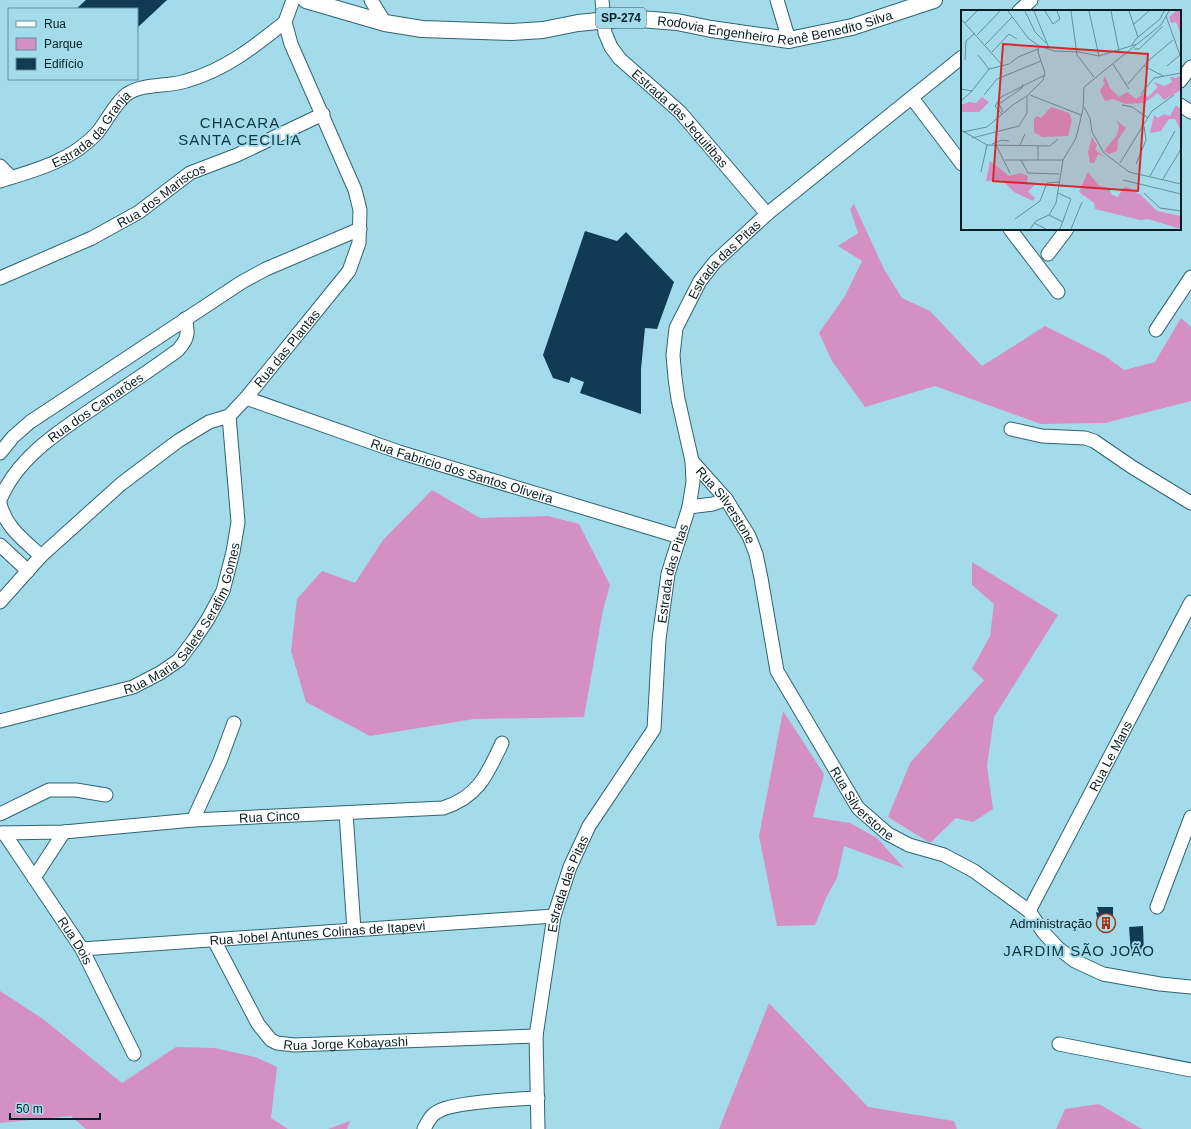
<svg xmlns="http://www.w3.org/2000/svg" width="1191" height="1129" viewBox="0 0 1191 1129" font-family="Arial,sans-serif">
<style>
.green{fill:#d490c3}
.building{fill:#113b52}
.lines{fill:none;stroke-linecap:round;stroke-linejoin:round}
.minor-casing{stroke:#2f6471;stroke-width:15}
.major-casing{stroke:#2f6471;stroke-width:18}
.minor{stroke:#fff;stroke-width:13}
.major{stroke:#fff;stroke-width:16}
.labels{text-anchor:middle;dominant-baseline:central;stroke-width:4;stroke-linejoin:round;paint-order:stroke}
.shield{fill:#a4dbea;stroke:#36575f;stroke-width:1}
.shield-label{font-size:12px;font-weight:bold;fill:#071e23}
.street-label{font-size:13px;fill:#071e23;stroke:#a4dbea}
.poi-label{font-size:13px;fill:#071e23;stroke:#a4dbea;text-anchor:end}
.quarter-label{font-size:15px;letter-spacing:1px;fill:#0c3640;stroke:#a4dbea}
.inset-road{fill:none;stroke:#658f9a;stroke-width:1}
.view{fill:#d62828;fill-opacity:0.15;stroke:#d62828;stroke-width:2}
.inset-edge{fill:none;stroke:#071e23;stroke-width:2}
</style>
<rect width="100%" height="100%" fill="#a4dbea"/>
<path class="green" d="M854,204L884,269L902,298L930,311L982,366L1045,326L1105,356L1124,370L1155,362L1181,318L1191,327V401L1105,423L1041,424L935,386L865,407L832,361L819,333L845,296L862,261L838,246L858,233L850,209Z
M432,490L480,518L548,516L579,524L610,585L603,610L584,717L474,719L370,736L306,702L291,651L297,599L322,571L355,583L383,540Z
M972,562L1058,615L994,717L987,766L993,809L973,822L956,818L930,843L888,817L910,763L984,680L972,669L990,636L994,604L972,585Z
M783,711L824,774L813,817L850,823L877,838L904,868L844,846L837,878L826,898L815,925L777,926L759,836Z
M0,991L43,1019L122,1083L176,1047L215,1048L255,1057L277,1067L271,1118L288,1129H86L71,1116L0,1123Z
M769,1003L868,1107L954,1121L957,1129H719Z
M1099,1104L1140,1128L1143,1129H1056L1065,1109Z
M350,1121L347,1129H328Z"/>
<path class="building" d="M86,0H167L137,28V9H76Z
M585,231L617,241L626,232L674,282L657,329L645,328L641,369V414L580,393L584,382L571,377L569,383L553,378L543,355Z
M1097,907H1113V927L1110,930L1099,928L1096,912L1099,913Z
M1143,926L1144,954H1131L1129,927Z"/>
<g class="lines">
<g class="minor-casing">
<g id="minor">
<path d="M371,0L385,23"/>
<path id="s1" d="M602,0L605,33L611,47L620,59L680,112L767,214"/>
<path d="M777,0L789,40"/>
<path d="M1019,11L1031,0"/>
<path d="M1180,81L1191,67"/>
<path d="M912,98L962,164"/>
<path d="M1180,105L1191,112"/>
<path d="M0,166L11,177"/>
<path id="s2" d="M0,181C36,170 71,161 97,133C107,121 115,103 127,94C143,83 168,87 186,81C225,70 254,47 285,22"/>
<path d="M1010,229L1058,292"/>
<path d="M1048,254L1067,229"/>
<path id="s3" d="M0,278L92,238L139,212L190,173L237,155L323,114"/>
<path d="M1156,330L1191,277"/>
<path id="s4" d="M246,398L399,452L680,537"/>
<path d="M1011,429L1042,436L1085,438L1094,441L1132,467L1191,503"/>
<path d="M0,453L13,437L30,422L242,282L266,269L360,229"/>
<path id="s5" d="M692,461L726,499L749,536L756,554L761,578L777,671L858,808L888,834L909,845L944,855L974,871L1029,911L1044,933L1058,948L1075,961L1103,974L1160,984L1191,987"/>
<path id="s6" d="M0,500C17,458 58,432 95,407C123,388 151,370 178,350C188,339 189,332 185,319"/>
<path d="M0,503C5,527 24,540 41,556"/>
<path d="M689,507L713,504L726,499"/>
<path d="M0,545L28,571"/>
<path id="s7" d="M0,602L41,556L121,484L178,441L209,422L229,416L246,398L349,271L359,243L360,210L355,190L291,44L285,22L293,0"/>
<path id="s8" d="M0,721L133,687L160,673L179,660L194,640L208,619L223,591L233,552L238,522L229,416"/>
<path d="M346,813L354,930"/>
<path d="M0,814L49,790H76L106,795"/>
<path d="M193,820L220,761L234,723"/>
<path id="s9" d="M0,833L64,832L193,820L443,808C478,797 487,775 502,743"/>
<path id="s10" d="M4,833L82,949L134,1054"/>
<path d="M34,878L64,832"/>
<path d="M1157,907L1191,817"/>
<path id="s11" d="M1029,911L1191,602"/>
<path id="s12" d="M214,940L258,1024L271,1040L277,1043L294,1045L536,1036"/>
<path id="s13" d="M82,949L554,916"/>
<path d="M1059,1044L1191,1070"/>
<path d="M424,1129C427,1123 431,1115 437,1112C452,1102 517,1099 538,1098"/>
<path id="s14" d="M538,1129L536,1036L554,916L570,867L589,826L654,729L659,639L668,574L689,507L693,482L692,461L678,399L675,378L673,355L676,328L700,281L715,262L767,214L962,57"/>
</g>
</g>
<g class="major-casing">
<g id="major">
<path id="s15" d="M306,0L385,23L422,29L512,32L543,30L578,23L628,18L677,22L711,29L789,40L852,27L934,0"/>
</g>
</g>
<use href="#minor" class="minor"/>
<use href="#major" class="major"/>
</g>
<defs>
<g id="building-ring" transform="scale(1)"><circle r="9.5" fill="#a4dbea" stroke="#a0381a" stroke-width="1.5"/><path d="M-4-6H4V6H1V3H-1V6H-4ZM-2.5-4.3h1.7v1.8h-1.7ZM.8-4.3h1.7v1.8H.8ZM-2.5-1h1.7V.8h-1.7ZM.8-1h1.7V.8H.8Z" fill="#a0381a"/></g>
</defs>
<g fill-rule="evenodd">
<use href="#building-ring" x="1106" y="923"/>
</g>
<g class="labels">
<rect class="shield" x="596" y="8" width="50" height="20" rx="3"/>
<g class="shield-label">
<text x="621" y="18">SP-274</text>
</g>
<g class="street-label">
<text stroke="none"><textPath href="#s15" startOffset="476">Rodovia Engenheiro Renê Benedito Silva</textPath></text>
<text stroke="none"><textPath href="#s1" startOffset="148">Estrada das Jequitibas</textPath></text>
<text stroke="none"><textPath href="#s2" startOffset="108">Estrada da Granja</textPath></text>
<text stroke="none"><textPath href="#s3" startOffset="182">Rua dos Mariscos</textPath></text>
<text stroke="none"><textPath href="#s14" startOffset="920">Estrada das Pitas</textPath></text>
<text stroke="none"><textPath href="#s7" startOffset="387">Rua das Plantas</textPath></text>
<text stroke="none"><textPath href="#s6" startOffset="135">Rua dos Camarões</textPath></text>
<text stroke="none"><textPath href="#s4" startOffset="228">Rua Fabricio dos Santos Oliveira</textPath></text>
<text stroke="none"><textPath href="#s5" startOffset="56">Rua Silverstone</textPath></text>
<text stroke="none"><textPath href="#s14" startOffset="585">Estrada das Pitas</textPath></text>
<text stroke="none"><textPath href="#s8" startOffset="225">Rua Maria Salete Serafim Gomes</textPath></text>
<text stroke="none"><textPath href="#s11" startOffset="175">Rua Le Mans</textPath></text>
<text stroke="none"><textPath href="#s5" startOffset="391">Rua Silverstone</textPath></text>
<text stroke="none"><textPath href="#s9" startOffset="270">Rua Cinco</textPath></text>
<text stroke="none"><textPath href="#s14" startOffset="249">Estrada das Pitas</textPath></text>
<text stroke="none"><textPath href="#s13" startOffset="236">Rua Jobel Antunes Colinas de Itapevi</textPath></text>
<text stroke="none"><textPath href="#s10" startOffset="129">Rua Dois</textPath></text>
<text stroke="none"><textPath href="#s12" startOffset="191">Rua Jorge Kobayashi</textPath></text>
</g>
<g class="poi-label">
<text x="1092" y="923">Administração</text>
</g>
<g class="quarter-label">
<text x="240" y="122">CHACARA<tspan x="240" dy="17">SANTA CECILIA</tspan></text>
<text x="1079" y="950">JARDIM SÃO JOÃO</text>
</g>
</g>
<g transform="translate(961 10)">
<rect width="220" height="220" fill="#a4dbea"/>
<path d="M215,1H220V25L215,12L210,13L208,7ZM220,65V80L203,90L197,83L183,93L165,94L152,89L144,91L139,81L144,73L142,71L144,66L149,78L158,87L166,82L175,89L183,83L187,87L197,77L192,72L204,76L211,72L209,67L215,68ZM21,87L28,92L18,102H0V95L8,92L15,93ZM215,95L218,98L220,96V121L214,109H208L200,121L189,123L193,105L197,108L203,104L209,106ZM90,97L108,103L111,110L107,126L81,127L73,122V109L76,106L80,108ZM155,110L165,118L157,130L156,141L148,144L143,141L156,125L158,116ZM131,127L136,135L134,140L144,147L137,144L133,153H129L127,142ZM29,151L48,166L59,163L67,166L66,172L69,175L75,173L67,182L74,188L72,191L53,182L41,170L25,171ZM127,162L138,176L148,178L151,185L157,187L162,178L166,177L180,185L196,201L220,206V219L187,209L179,210L134,199L133,193L118,182Z" fill="#d490c3"/>
<path class="inset-road" d="M47,1L67,28L78,36L93,41L118,42L138,46L176,34L200,15L208,1M64,1L74,22L85,33M73,1L88,38M84,1L92,14L99,9L96,1M110,1L116,45L133,67M128,1L138,46M150,1L158,41M168,1L177,27M205,6L219,45M0,9L42,56M4,13L16,1M173,14L188,1M16,25L39,1M24,35L51,7M171,35L175,29L199,9L203,1M173,39H178L202,16M31,42L48,24L56,29M17,45L28,59M4,50L5,31L14,23M152,54L168,79M183,56L202,66M206,56L219,45M167,74L187,51L212,30M0,79L11,81L28,59L48,54L57,47L77,39M180,84L193,68L220,63M23,85L36,69L80,51M69,85L120,105M0,91L11,81M161,95L171,97L187,108M123,97L129,108L131,122L143,143L168,162L220,174M42,102L38,94L61,78L62,74M41,104L34,96L40,87L84,65M0,120L26,135L89,136L97,129M2,122L26,117L53,94L66,86L82,70L84,63L77,42L78,36M11,128L58,116L66,103V86M31,134L41,130L48,131M35,135L49,163M59,135L64,124M77,136V150M44,150H102M60,150L67,163L98,164M159,153L191,101L213,85M175,154L185,130L183,116M20,162L26,135M189,166L214,121M202,169L220,139M162,170L220,184M97,183L110,189L99,219M183,183L199,198L220,201M88,205L102,212M54,209L79,191L86,173L98,172M73,213L85,219M69,219L75,211L88,205L95,193L102,150L115,128L122,99L123,77L175,35M110,219L121,192"/>
<path class="view" d="M42,34L187,44L177,181L32,171Z"/>
<rect width="220" height="220" class="inset-edge"/>
</g>
<rect x="8" y="8" width="130" height="72" fill="#a4dbea" stroke="#658f9a"/>
<rect x="16" y="21" width="20" height="6" fill="#ffffff" stroke="#658f9a"/>
<text x="44" y="28" font-size="12" fill="#071e23">Rua</text>
<rect x="16" y="38" width="20" height="12" fill="#d490c3" stroke="#658f9a"/>
<text x="44" y="48" font-size="12" fill="#071e23">Parque</text>
<rect x="16" y="58" width="20" height="12" fill="#113b52" stroke="#658f9a"/>
<text x="44" y="68" font-size="12" fill="#071e23">Edifício</text>
<path d="M10 1113v6h90v-6" fill="none" stroke="#071e23" stroke-width="2"/>
<text x="16" y="1113" font-size="12" fill="#071e23" stroke="#a4dbea" stroke-width="3" paint-order="stroke">50 m</text>
</svg>
